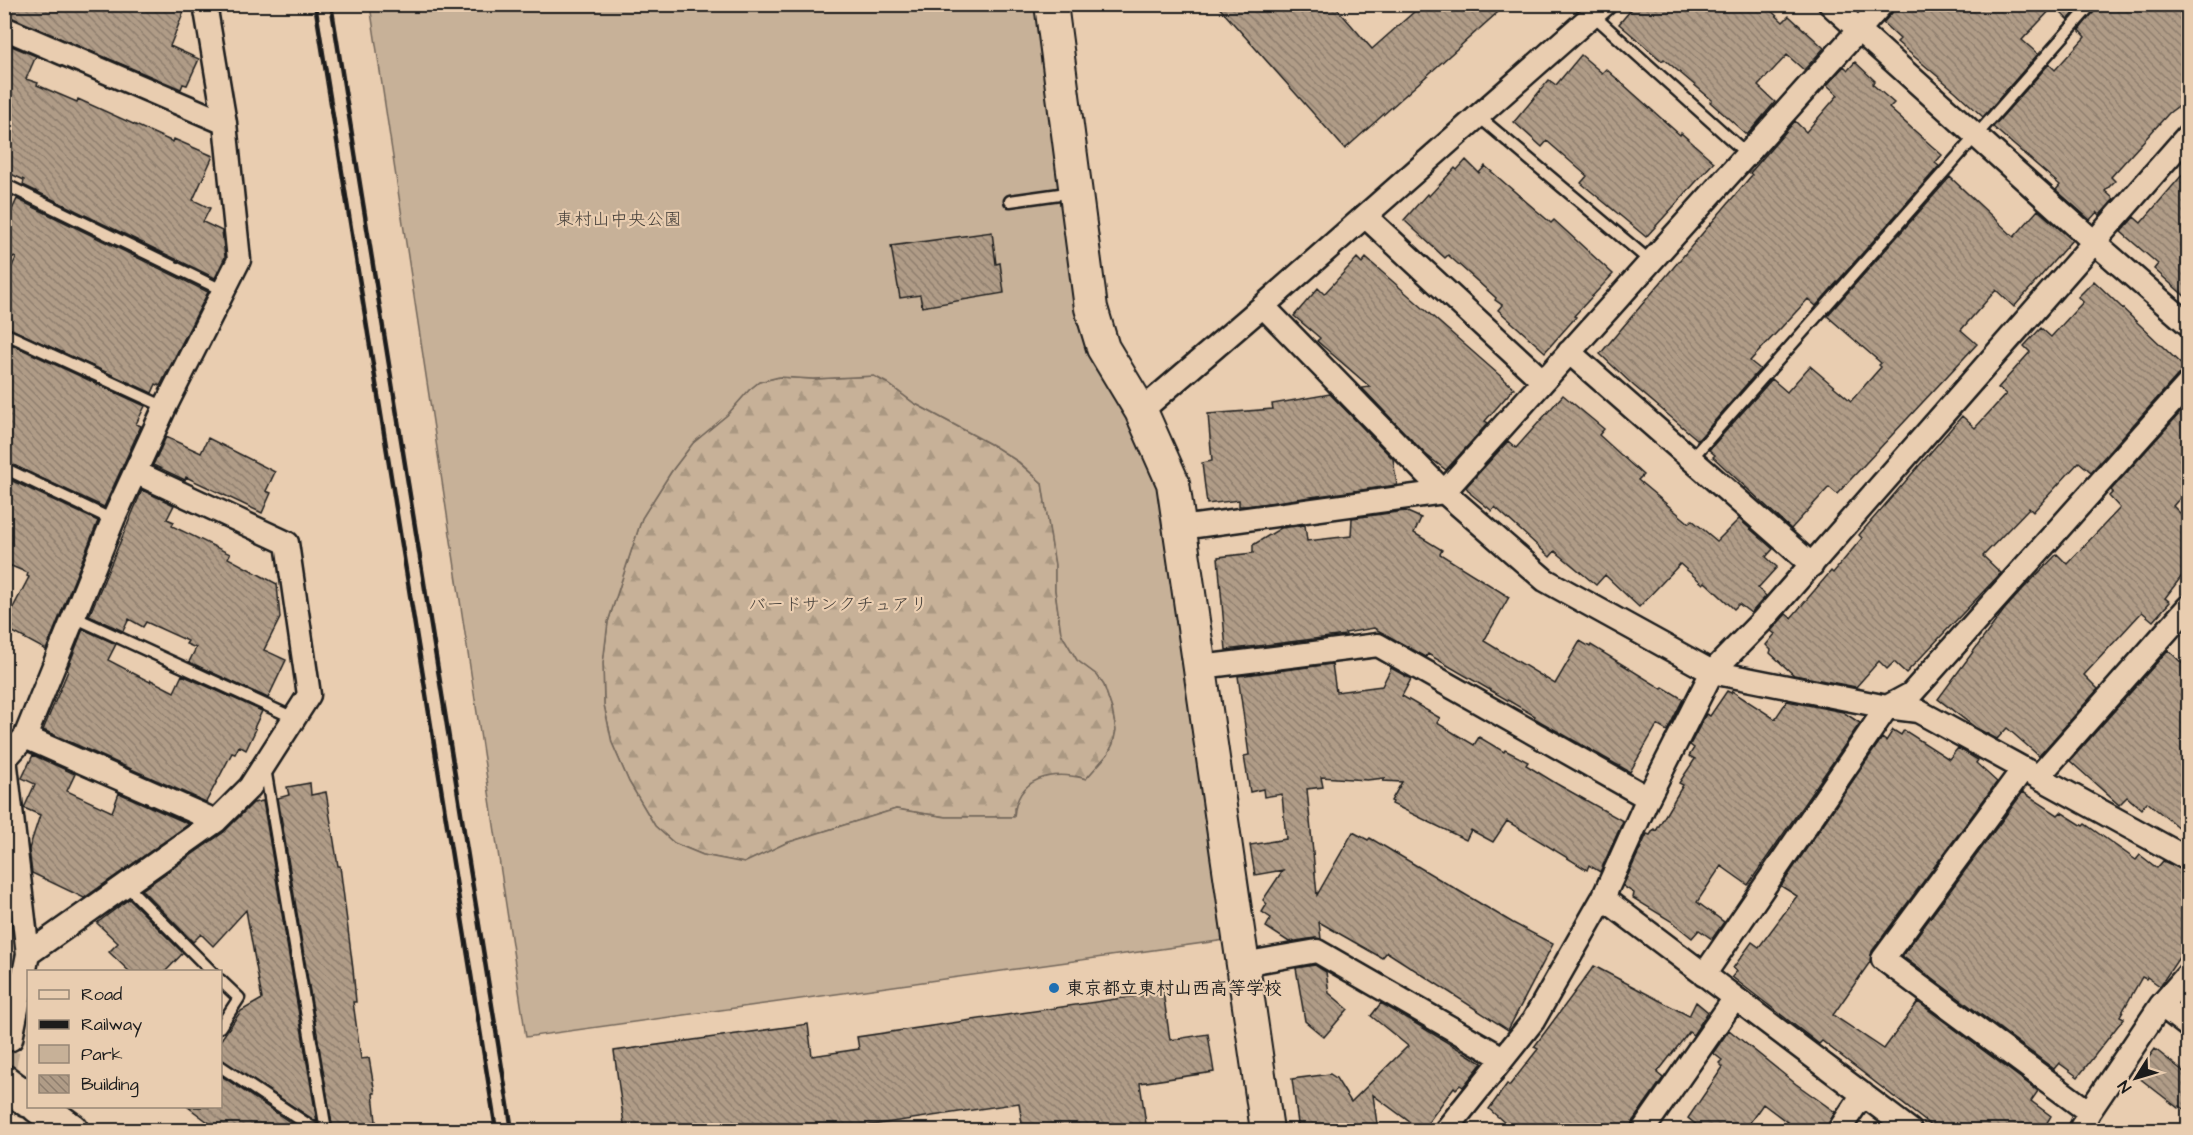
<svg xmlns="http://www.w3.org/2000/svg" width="2193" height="1135" viewBox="0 0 2193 1135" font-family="'Architects Daughter','Klee One',sans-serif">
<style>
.forest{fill:url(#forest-firs);stroke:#72665a;stroke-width:1.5}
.green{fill:#c7b198;stroke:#72665a;stroke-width:1.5;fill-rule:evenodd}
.building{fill:url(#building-back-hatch);stroke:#1c1c1c;stroke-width:1.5}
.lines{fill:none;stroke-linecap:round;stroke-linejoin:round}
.street-tunnel{stroke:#c0aa92;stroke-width:22;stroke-dasharray:22 11;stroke-linecap:butt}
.lane-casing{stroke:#1c1c1c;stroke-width:15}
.street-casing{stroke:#1c1c1c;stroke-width:27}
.secondary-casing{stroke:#1c1c1c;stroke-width:36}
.primary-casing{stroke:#1c1c1c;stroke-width:38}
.lane{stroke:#e9cdb0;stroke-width:10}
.street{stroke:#e9cdb0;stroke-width:22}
.secondary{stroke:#e9cdb0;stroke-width:32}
.primary{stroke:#e9cdb0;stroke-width:33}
.rail{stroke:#1c1c1c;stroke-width:4.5}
.poi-dot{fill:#1f6fb2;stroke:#e9cdb0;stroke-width:2}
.labels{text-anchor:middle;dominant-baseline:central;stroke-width:4.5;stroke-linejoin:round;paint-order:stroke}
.park-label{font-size:18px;fill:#47413b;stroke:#e9cdb0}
.poi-label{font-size:18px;font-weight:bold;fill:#1c1c1c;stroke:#e9cdb0;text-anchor:start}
</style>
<defs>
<pattern id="forest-firs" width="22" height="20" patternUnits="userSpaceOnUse" patternTransform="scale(1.5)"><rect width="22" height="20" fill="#c7b198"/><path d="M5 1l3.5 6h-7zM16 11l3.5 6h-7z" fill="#aa9882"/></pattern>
<pattern id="building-back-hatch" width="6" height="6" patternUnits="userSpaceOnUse" patternTransform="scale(1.5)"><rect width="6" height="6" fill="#b09c87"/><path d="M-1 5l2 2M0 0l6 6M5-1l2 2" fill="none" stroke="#8e7e6e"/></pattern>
</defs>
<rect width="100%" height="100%" fill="#e9cdb0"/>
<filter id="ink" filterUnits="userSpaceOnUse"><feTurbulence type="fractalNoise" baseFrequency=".0167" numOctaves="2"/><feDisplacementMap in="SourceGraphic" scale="12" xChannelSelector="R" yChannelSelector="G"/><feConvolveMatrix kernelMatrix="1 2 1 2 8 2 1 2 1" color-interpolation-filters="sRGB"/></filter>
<g filter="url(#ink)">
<path class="forest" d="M874,376L887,383L914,403L994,446L1018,462L1042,483L1055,565V590L1061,633L1077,660L1097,675L1104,685L1112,709L1116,730L1113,744L1108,754L1086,779L1076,776L1014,808V817H946L896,809L786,843L744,863L703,855L674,843L655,826L629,782L612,743L604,705L603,663L608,622L642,518L671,472L693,443L727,415L749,390L759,382L779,377L813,379Z"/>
<path class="green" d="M370,5H1037L1074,286L1165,484L1225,940L526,1037ZM874,376L887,383L914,403L994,446L1019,462L1042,483L1055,565V590L1061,633L1077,660L1097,675L1104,685L1112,709L1116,730L1113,744L1108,754L1086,779C1053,770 1017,776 1014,817H946L896,809L786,843L744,863L703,855L674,843L655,826L629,782L612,743L604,705L603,663L608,622L642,518L671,472L693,443L727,415L749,390L759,382L779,377L813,379Z"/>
<path class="building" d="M4,4H187L170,46L199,59L187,85L183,84L181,89L4,15Z
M1216,4H1333L1372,49L1423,4H1507L1345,149Z
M1636,4H1764L1783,22L1789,16L1824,48L1804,70L1787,55L1758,86L1775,102L1747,135L1710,102L1712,100L1664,59L1662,61L1619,24Z
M1895,4H2082L2068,20L2054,6L2022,40L2038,54L1983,117L1955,91L1897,42L1900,39L1883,23L1892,13Z
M2099,4H2171L2188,20V116L2177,107L2169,113L2111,177L2115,181L2105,191L2114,199L2100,215L2097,212L2090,220L2056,190L2060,185L1993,127L2049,64L2055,70L2085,37L2079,30Z
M4,43L36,56L26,79L38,83L37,85L77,102L78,99L173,142L174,139L213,156L193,200L210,208L203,222L222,231L225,257L215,278L23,185L24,180L4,171Z
M1581,55L1602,73L1606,69L1680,135L1681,133L1714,162L1646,237L1581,183L1587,176L1547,141L1542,147L1514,122L1549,80L1556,85Z
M1855,62L1875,81L1872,84L1894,103L1889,108L1942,155L1935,163L1939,166L1816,306L1808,299L1750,361L1760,369L1698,440L1634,386L1600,354L1752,175L1750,173L1795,121L1806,132L1838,95L1827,85L1844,66L1848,70Z
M1466,160L1479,173L1485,166L1551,223L1554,220L1613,274L1574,316L1576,317L1545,352L1498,310L1502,305L1495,300L1496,298L1448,255L1445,258L1404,220L1427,194L1429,196L1455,168L1457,170Z
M2188,168V299L2154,269L2158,264L2121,232L2134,217L2141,223Z
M1950,177L2014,237L2038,210L2072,240L2014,307L1996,290L1961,330L1977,344L1837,494L1829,487L1791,529L1713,457L1715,455L1709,450L1772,379L1787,392L1810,366L1851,401L1881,367L1879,365L1881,363L1827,316Z
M17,199L208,292L160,386L156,384L152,393L4,326V282L16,258L4,253V227Z
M992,232L996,264L1000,263L1004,293L922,307L920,295L900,298L891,246Z
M1357,258L1362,263L1366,258L1514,388L1485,421L1488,423L1446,470L1425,454L1362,388L1370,387L1317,341L1320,338L1294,316L1318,288L1324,294Z
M2094,281L2188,371L2178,375L2091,472L2079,462L2033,512L2029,508L1983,556L2001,573L1906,673L1894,662L1887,669L1879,661L1856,687L1794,675L1770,653L1771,650L1766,645L1775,634L1771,631L1786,614L1791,618L1831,571L1833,573L1862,538L1859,535L1962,416L1975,428L2006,394L1998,388L2030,352L2024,346L2041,328L2051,337L2083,302L2078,297Z
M4,341L145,406L136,424L141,426L104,507L4,461Z
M1330,394L1393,459L1397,485L1246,506H1239V500L1207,504L1202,463L1212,461L1208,414L1273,409L1272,404Z
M1563,395L1604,429L1599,435L1643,475L1638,480L1689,523L1692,520L1717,541L1739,519L1773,549L1766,557L1777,567L1758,588L1766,596L1751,613L1739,604L1734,609L1705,582L1703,584L1680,564L1639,607L1605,575L1596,585L1555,551L1550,557L1495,507L1492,511L1471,494L1466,487L1508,441L1516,448Z
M2188,404V489L2173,506L2188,521V568L2165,598L2170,602L2153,621L2142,612L2084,675L2098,689L2039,756L2007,728L1997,739L1976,728L1938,699L2004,610L2022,590L2057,554L2067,564L2120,508L2109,496L2113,492L2111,490Z
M166,437L201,453L208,438L275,472L266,491L271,493L262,513L186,477L185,480L153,465Z
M4,477L98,521L46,650L11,631L13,627L5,623L29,577L27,576L28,573L4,563Z
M142,490L174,505L167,519L174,522L172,526L230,554L228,558L277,584L280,618L264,650L286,660L268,698L189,662L196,648L186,644L188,641L146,622L143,627L129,619L123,631L89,616Z
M1405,511L1421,518L1414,533L1442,550L1440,554L1509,597L1484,641L1555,684L1580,641L1590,647L1591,645L1662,689L1663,687L1683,699L1667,731L1657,725L1630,772L1534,718L1535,716L1428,654L1426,657L1374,628L1345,633L1346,635L1226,650L1218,557L1253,553V545L1281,528L1305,525L1307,541L1351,536L1352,518Z
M83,629L116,644L108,660L150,682L151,680L174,692L182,675L262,711L254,728L256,729L246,750L239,746L235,754L232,753L206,802L43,730L68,671L67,670Z
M2168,650L2188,669V844L2180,839L2185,833L2147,802L2141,809L2127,797L2119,805L2070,761Z
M1332,664L1336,692L1382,686L1391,668L1411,679L1402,696L1440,718L1437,723L1474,745L1479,737L1504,752L1505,750L1528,762L1526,765L1557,784L1623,821L1600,872L1589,865L1587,870L1507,821L1493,842L1471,830L1466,840L1392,804L1393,802L1391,801L1402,782L1383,781L1385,778L1367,780L1321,777L1323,787L1307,789L1317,895L1353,832L1368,840L1370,838L1513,923L1553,944L1508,1030L1387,952L1382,958L1319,922L1321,939L1315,938L1289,942L1266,927L1271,918L1262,912L1267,904L1263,900L1283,870L1255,875L1250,845L1286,839L1282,794L1264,797L1263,789L1250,792L1244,756L1249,755L1238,676Z
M1727,691L1731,693L1732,691L1775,719L1787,701L1843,712L1860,723L1748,885L1721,866L1697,902L1724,922L1712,939L1699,930L1692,938L1671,921L1633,898L1634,893L1623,886L1647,834L1650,835L1654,829L1656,831L1683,785L1679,783L1695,759L1689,756L1694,748L1690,745L1706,714L1710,716Z
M1893,730L1901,735L1904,730L1949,759L1958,748L1978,760L1976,763L1997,782L1872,951L1870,962L1833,1015L1884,1049L1918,1002L2038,1091L2031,1101L2051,1116L2042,1131H1938L1822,1041L1819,1044L1732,977L1737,971L1733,968L1752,942L1759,947L1797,896L1781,886L1882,738L1886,741Z
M33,755L75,774L67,791L112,812L119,793L189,824L84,898L32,873L29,849L40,815L24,808L35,784L22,778Z
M310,783L311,795L326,792L338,866H340L353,969L356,1002H353L361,1059L369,1058L375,1093H373L377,1131H333L278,798L289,795L287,787Z
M2023,792L2058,815L2061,812L2083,826L2085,824L2136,860L2140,855L2157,868L2163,861L2188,872V944L2160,986L2147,977L2146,979L2142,977L2120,1016L2124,1018L2078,1077L2059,1063L2054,1069L1902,956Z
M263,801L317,1122L220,1059V1041L241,1011L262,999L246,910L213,946L201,934L193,942L142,890L224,832L253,803Z
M129,899L183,953L165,972H130L109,952L118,943L97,923Z
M1315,965L1326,972L1329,993L1348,1009L1324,1037L1305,1021L1296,968Z
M1594,966L1689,1016L1696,1002L1708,1012L1693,1035L1689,1032L1657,1073L1663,1078L1632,1122L1630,1131H1514L1489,1109L1507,1084L1509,1086L1538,1049L1534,1047Z
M1163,992L1170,1040L1208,1034L1214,1072L1140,1083L1147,1131H1023L1019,1103L832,1131H625L614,1051L808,1024L812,1056L859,1049L857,1037Z
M1381,1003L1482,1063L1463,1087L1460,1085L1456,1089L1454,1087L1422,1131L1373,1095L1378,1131H1299L1292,1079L1330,1074L1336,1078L1351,1102L1408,1046L1371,1016Z
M1729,1030L1796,1084L1835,1112L1825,1131H1799L1763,1104L1744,1131H1704L1688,1118L1723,1067L1719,1063L1722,1060L1713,1053Z
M2155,1049L2188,1075V1112L2180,1106L2178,1108L2138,1077L2140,1075L2138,1072Z
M220,1075L303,1131H220L188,1107H220Z"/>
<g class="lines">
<path class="street-tunnel" d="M4,1072L11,1039"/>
<g class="lane-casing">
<path id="lane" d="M1593,15L1747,154
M1478,116L1650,261
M4,184L222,290
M1010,201L1074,192
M4,333L165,407
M1691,459L2092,4
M4,468L113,520
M74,617L294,718
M265,768L326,1130
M126,885L212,972
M220,980L239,998L220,1027
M220,1066L316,1130"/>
</g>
<g class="street-casing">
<path id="street" d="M1830,4L2094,242L2188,324
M4,28L225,123
M1365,216L1543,381
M1263,306L1444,492L1545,580L1712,672L1887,707L1918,711L2188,859
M1569,352L1812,565
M1141,411L1263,306L1605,4
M1181,528L1444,492L1882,4
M1201,667L1378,645L1648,798
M25,737L216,821
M4,749L28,954L11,1039
M6,758L25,737L113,520L165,407L239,260L225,123L205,4
M2023,769L1883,959L2089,1112
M2038,777L2188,607
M1603,898L1910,1130
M28,954L216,821L250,787L309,695L287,543L135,472
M1243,964L1317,951L1503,1058
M1704,975L1887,707L1911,694L2188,384
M2161,1005L2188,1026
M1446,1130L1533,1021L1603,898L1648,798L1712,672L1761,622L2188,135
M1643,1130L1735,998
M1839,1130L1863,1094
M2080,1130L2089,1112L2161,1005L2188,974"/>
</g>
<g class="secondary-casing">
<path id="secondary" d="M1051,4L1091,308L1103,348L1141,411L1173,483L1267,1130"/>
</g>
<g class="primary-casing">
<path id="primary" d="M4,1082L28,1100
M38,1106L71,1130"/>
</g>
<use href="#lane" class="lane"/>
<use href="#street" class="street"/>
<use href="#secondary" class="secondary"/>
<use href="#primary" class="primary"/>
<path class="rail" d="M315,4L496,1130
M331,4L512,1130"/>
</g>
</g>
<circle class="poi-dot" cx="1054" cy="988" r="6"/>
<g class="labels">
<g class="park-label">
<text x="619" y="219">東村山中央公園</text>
<text x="838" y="604">バードサンクチュアリ</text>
</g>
<g class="poi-label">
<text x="1066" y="988">東京都立東村山西高等学校</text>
</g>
</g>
<rect width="2193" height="1135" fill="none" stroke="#e9cdb0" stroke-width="24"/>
<rect x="12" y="12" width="2169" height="1111" fill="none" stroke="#1c1c1c" stroke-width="2" filter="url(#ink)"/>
<rect x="27" y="970" width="195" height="138" fill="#e9cdb0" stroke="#978675" stroke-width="1.5"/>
<rect x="39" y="990" width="30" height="9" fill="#e9cdb0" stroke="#978675" stroke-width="1.5"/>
<text x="81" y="1000" font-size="18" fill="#1c1c1c">Road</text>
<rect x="39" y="1020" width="30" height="9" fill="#1c1c1c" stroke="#978675" stroke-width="1.5"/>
<text x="81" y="1030" font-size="18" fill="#1c1c1c">Railway</text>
<rect x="39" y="1045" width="30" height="18" fill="#c7b198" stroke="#978675" stroke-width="1.5"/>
<text x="81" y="1060" font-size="18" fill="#1c1c1c">Park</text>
<rect x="39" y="1075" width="30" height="18" fill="url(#building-back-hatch)" stroke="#978675" stroke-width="1.5"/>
<text x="81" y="1090" font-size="18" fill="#1c1c1c">Building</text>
<g transform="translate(2136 1078) rotate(233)" stroke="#e9cdb0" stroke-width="4.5" paint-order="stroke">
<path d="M0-4.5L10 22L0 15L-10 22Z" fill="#1c1c1c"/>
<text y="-9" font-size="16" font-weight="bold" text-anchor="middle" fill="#1c1c1c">N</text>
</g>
</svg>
